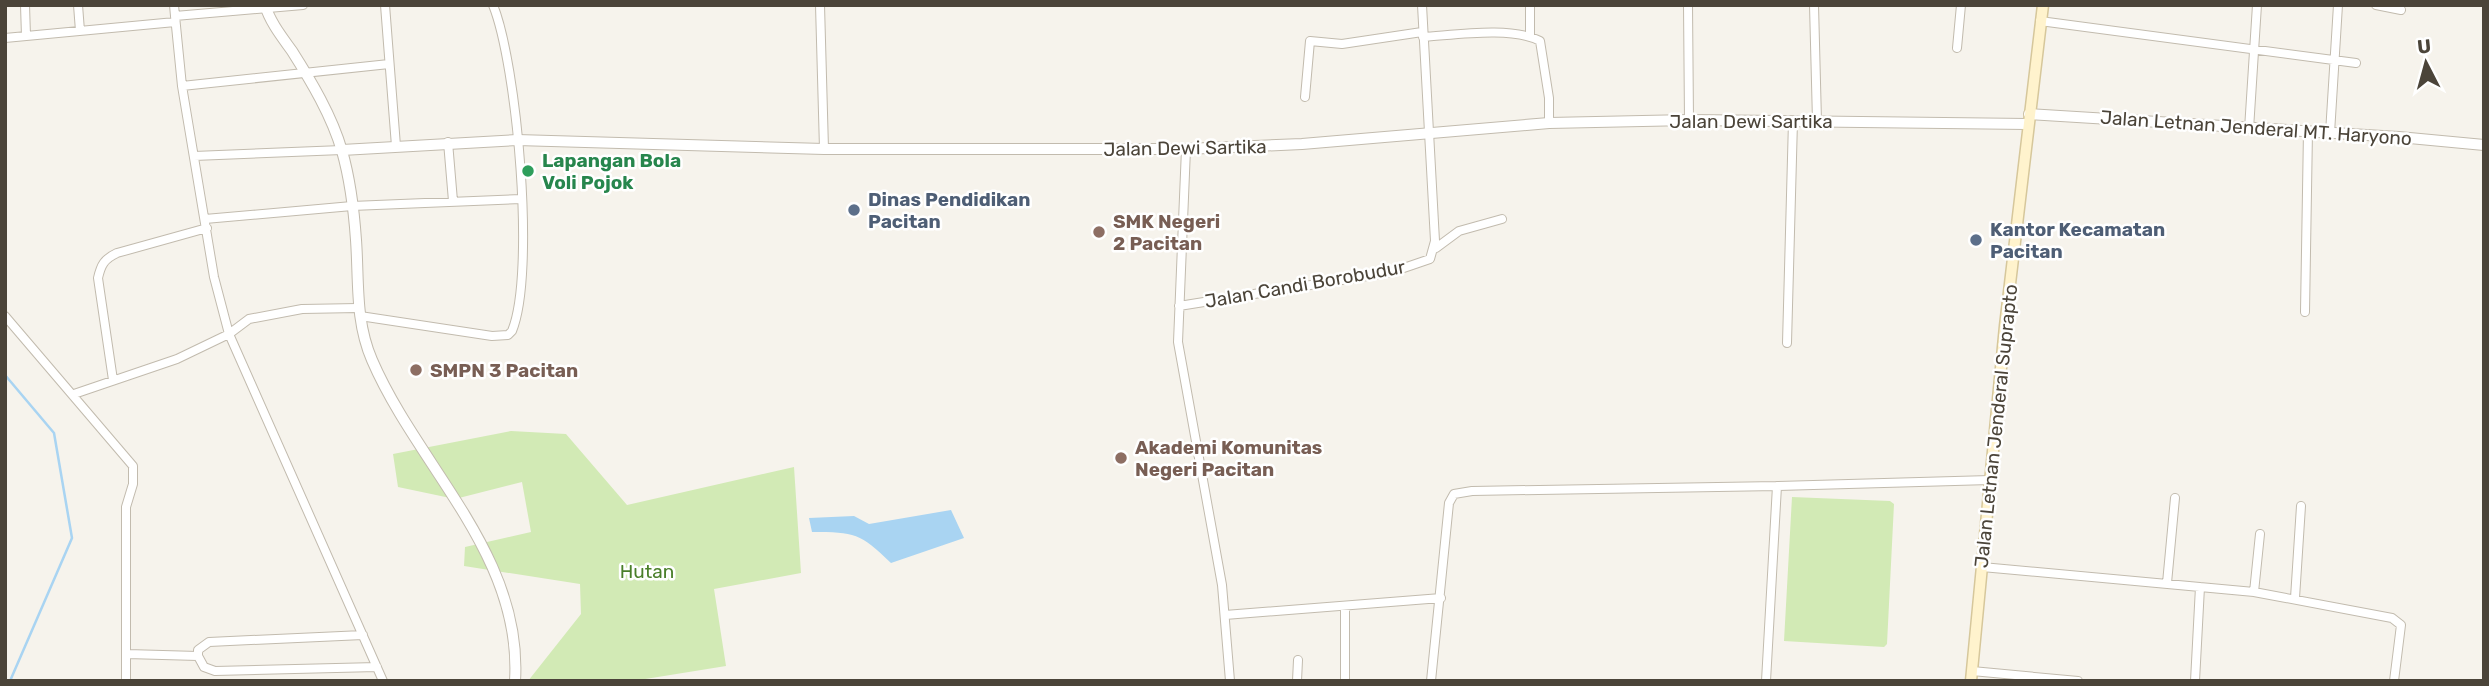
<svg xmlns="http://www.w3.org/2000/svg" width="2489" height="686" viewBox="0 0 2489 686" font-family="Rubik,sans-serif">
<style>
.green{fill:#d2eab5}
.water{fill:#a9d4f2}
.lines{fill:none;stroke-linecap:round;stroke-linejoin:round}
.stream{stroke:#a9d4f2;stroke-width:2.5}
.minor-casing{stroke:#c2bbae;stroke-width:10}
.tertiary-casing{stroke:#c2bbae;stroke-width:12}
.secondary-casing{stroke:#d6c79b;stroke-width:13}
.minor{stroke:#fff;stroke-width:8}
.tertiary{stroke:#fff;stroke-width:10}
.secondary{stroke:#fff3cd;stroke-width:10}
.leisure-dot{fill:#2e9e5b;stroke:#fff;stroke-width:2.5}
.service-dot{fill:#5c6f8a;stroke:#fff;stroke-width:2.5}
.education-dot{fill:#8d6e63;stroke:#fff;stroke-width:2.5}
.labels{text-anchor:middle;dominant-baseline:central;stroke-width:5;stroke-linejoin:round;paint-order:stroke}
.street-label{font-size:19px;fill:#4b4439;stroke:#fff}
.leisure-label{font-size:19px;font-weight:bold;fill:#27864d;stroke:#fff;text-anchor:start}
.service-label{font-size:19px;font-weight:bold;fill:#4e5e75;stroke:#fff;text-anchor:start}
.education-label{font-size:19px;font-weight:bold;fill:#785e54;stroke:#fff;text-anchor:start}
.park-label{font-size:19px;fill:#4a7f2a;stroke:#fff}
</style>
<rect width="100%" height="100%" fill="#f6f3ec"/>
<path class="green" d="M511,431L566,434L627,505L794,467L801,573L714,589L726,666L633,681H528L581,614L580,584L464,566L465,547L531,532L522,482L455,499L398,487L393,454Z
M1792,497L1890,501L1894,504L1887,644L1884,647L1784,641Z"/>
<path class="water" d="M951,510L964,538L891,563C860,533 855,532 812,532L809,518L854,516L869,524Z"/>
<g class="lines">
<path class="stream" d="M5,375L54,433L72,538L10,681"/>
<g class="minor-casing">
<path id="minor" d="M25,5L26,36
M78,5L80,31
M174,5L175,16
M303,5L175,16L182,86L214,277L229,334L383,681
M385,5L396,146
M820,5L824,149
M1688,5L1689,120
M1814,5L1817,121
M2376,5L2401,10
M2040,21L2356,63
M1530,35V5
M1423,37C1455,35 1511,26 1540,41L1549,98V123
M5,38L175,22
M1957,48L1961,5
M182,86L389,64
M1305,97L1310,41L1342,44L1422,32
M2249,129L2257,5
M2330,133L2338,5
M448,142L453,201
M1186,149L1178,342L1222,585L1230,681
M194,156L342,150
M205,219L352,206L521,199
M1436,248L1459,231L1502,219
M1179,306L1392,272L1430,259L1435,241L1422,5
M2305,312L2308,131
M5,316L133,466V484L126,507V681
M360,316L492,336L508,335L512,331C536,273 517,64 493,5
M1787,343L1793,121
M113,380L98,278C101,265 104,259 117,253L207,228
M74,394L177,359L229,334L249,319L302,309L358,308
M1982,567L2254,592L2392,618L2401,625L2394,681
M2167,583L2175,498
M2254,592L2260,534
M2295,598L2301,506
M1345,606V681
M1225,615L1441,598
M127,654L198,656L204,667L215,671L377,667
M198,656V650L209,642L363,635
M1972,671L2078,681
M1297,681L1298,660
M1431,681L1449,503L1454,494L1472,491L1777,486
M1766,681L1777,486L1990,480
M2195,681L2200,587"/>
</g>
<g class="tertiary-casing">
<path id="tertiary" d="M265,5C270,22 282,37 292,51C311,81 332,116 342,151C350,179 354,211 356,240C359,281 355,321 372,360C418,467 523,555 515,681
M2029,114L2399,137L2484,145
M342,150L517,140L824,149H1186L1302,144L1549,123L1689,120L2027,124"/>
</g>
<g class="secondary-casing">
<path id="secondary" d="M1971,681L2005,326L2043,5"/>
</g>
<use href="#minor" class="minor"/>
<use href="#tertiary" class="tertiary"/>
<use href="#secondary" class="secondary"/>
</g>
<circle class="leisure-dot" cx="528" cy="171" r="7"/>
<g class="service-dot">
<circle cx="854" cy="210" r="7"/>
<circle cx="1976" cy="240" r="7"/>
</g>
<g class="education-dot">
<circle cx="1099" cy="232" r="7"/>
<circle cx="416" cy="370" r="7"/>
<circle cx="1121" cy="458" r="7"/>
</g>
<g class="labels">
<g class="street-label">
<text x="1751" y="121">Jalan Dewi Sartika</text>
<text transform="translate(2256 128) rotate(4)">Jalan Letnan Jenderal MT. Haryono</text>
<text transform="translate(1185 148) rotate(-1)">Jalan Dewi Sartika</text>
<text transform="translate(1305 284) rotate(-10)">Jalan Candi Borobudur</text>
<text transform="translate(1996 426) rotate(-84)">Jalan Letnan Jenderal Suprapto</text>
</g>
<g class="leisure-label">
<text x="542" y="160">Lapangan Bola<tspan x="542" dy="22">Voli Pojok</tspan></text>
</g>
<g class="service-label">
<text x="868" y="199">Dinas Pendidikan<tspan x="868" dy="22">Pacitan</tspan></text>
<text x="1990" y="229">Kantor Kecamatan<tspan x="1990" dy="22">Pacitan</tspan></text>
</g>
<g class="education-label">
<text x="1113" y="221">SMK Negeri<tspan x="1113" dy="22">2 Pacitan</tspan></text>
<text x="430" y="370">SMPN 3 Pacitan</text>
<text x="1135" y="447">Akademi Komunitas<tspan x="1135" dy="22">Negeri Pacitan</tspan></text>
</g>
<g class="park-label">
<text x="647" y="571">Hutan</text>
</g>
</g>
<rect width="2489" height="686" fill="none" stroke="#4b4439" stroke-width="14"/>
<g transform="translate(2426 63) rotate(354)" stroke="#ffffff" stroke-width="5" paint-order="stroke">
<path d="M0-5L12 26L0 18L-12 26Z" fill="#4b4439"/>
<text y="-10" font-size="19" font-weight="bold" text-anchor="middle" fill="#4b4439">U</text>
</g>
</svg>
